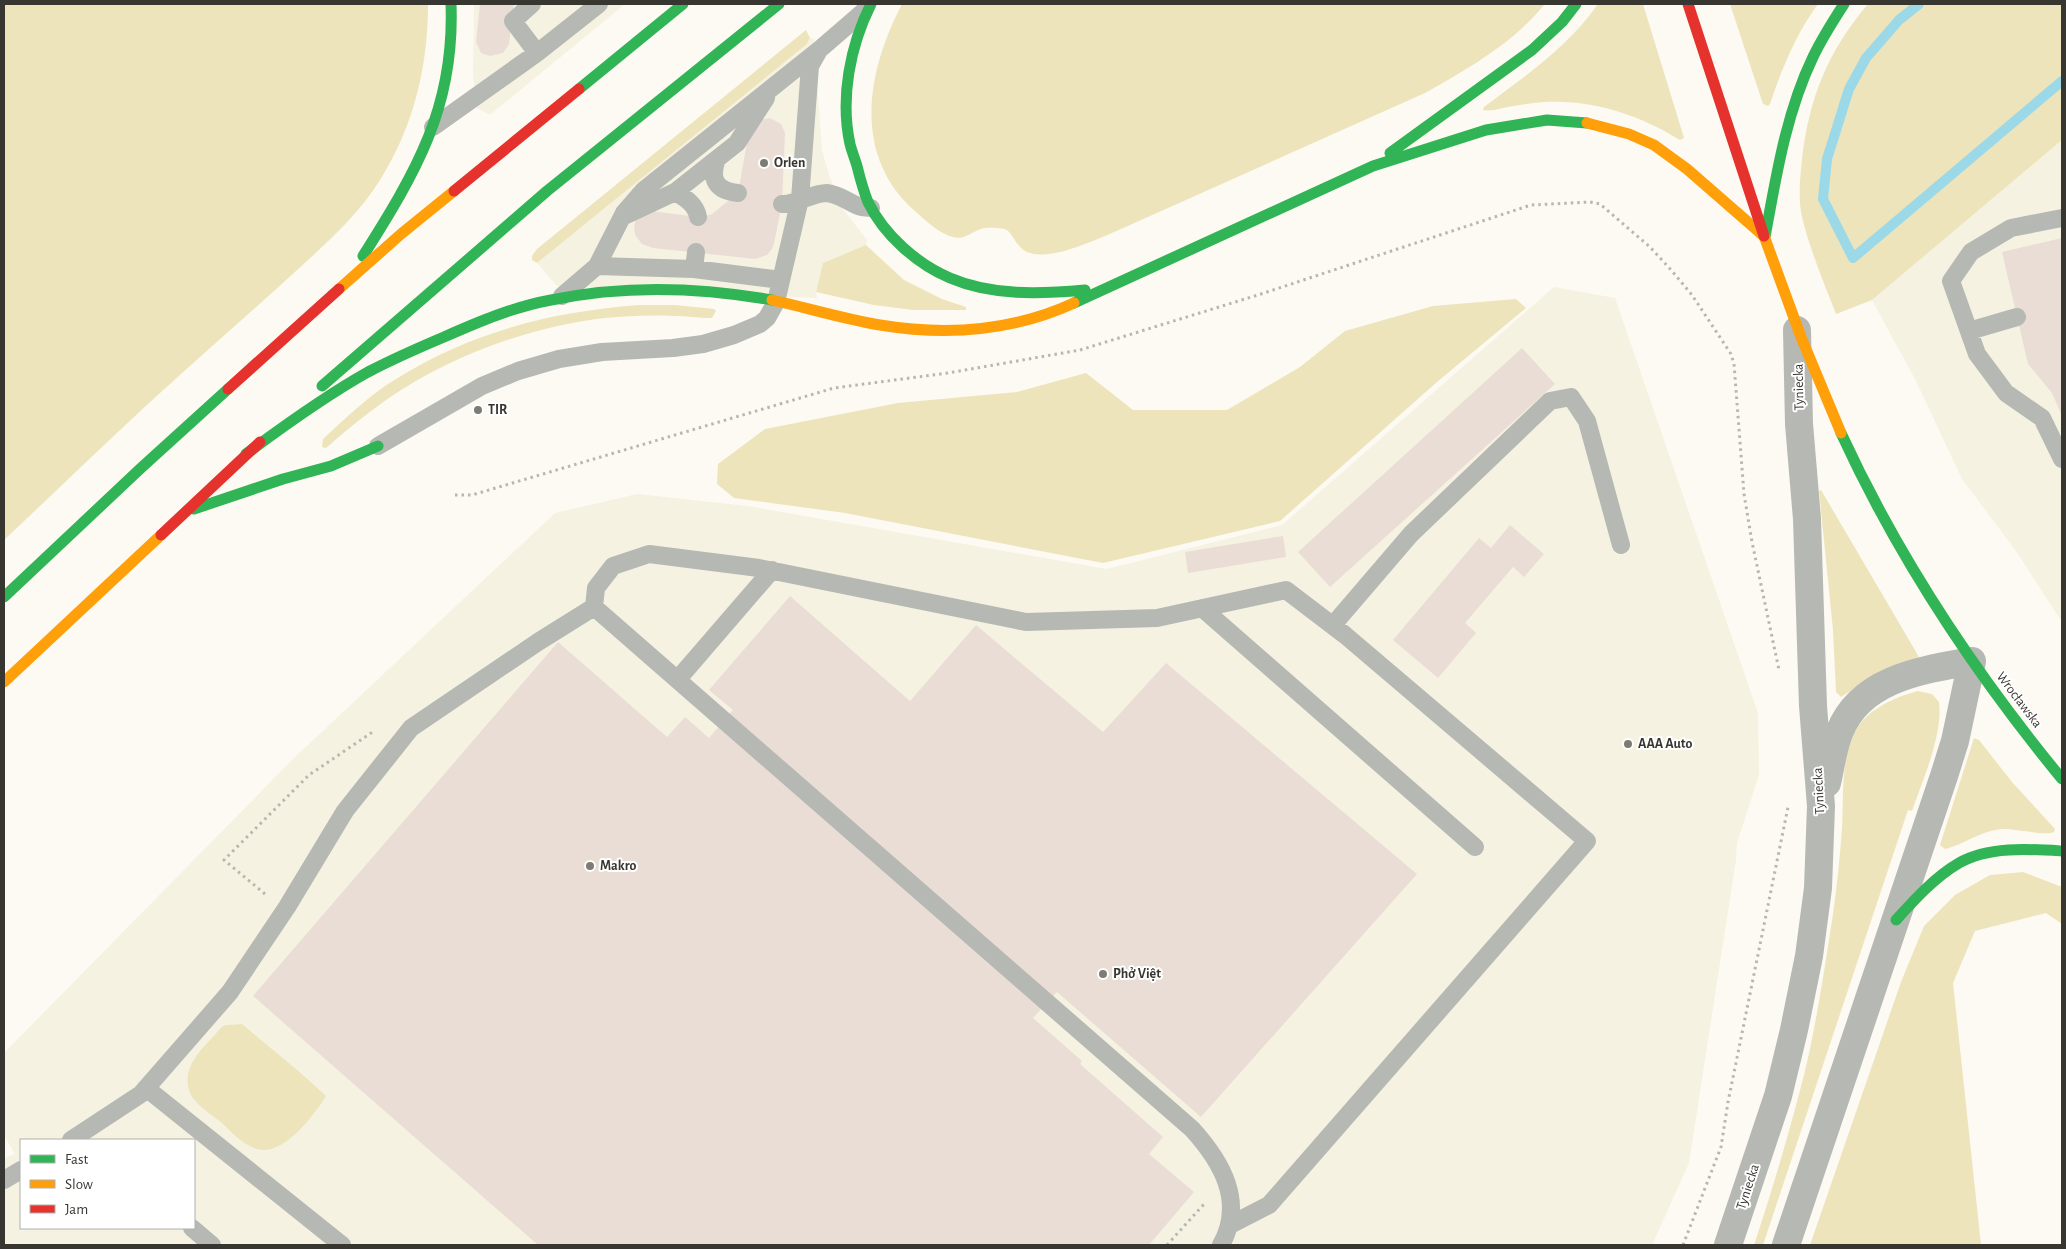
<svg xmlns="http://www.w3.org/2000/svg" width="2066" height="1249" viewBox="0 0 2066 1249" font-family="'Alegreya Sans',sans-serif">
<style>
.built{fill:#f6f2e1;fill-rule:evenodd}
.green{fill:#ede4bc}
.lines{fill:none;stroke-linecap:round;stroke-linejoin:round}
.stream{stroke:#9bd9e9;stroke-width:10}
.building{fill:#eaddd6}
.path{stroke:#b6b7b2;stroke-width:3;stroke-dasharray:2.5 4;stroke-linecap:butt}
.lane{stroke:#b6b8b4;stroke-width:18}
.street{stroke:#b6b8b4;stroke-width:28}
.fast{stroke:#30b455;stroke-width:11}
.slow{stroke:#ff9f0a;stroke-width:11}
.jam{stroke:#e5322d;stroke-width:11}
.poi-dot{fill:#7c7b74;stroke:#fff;stroke-width:2}
.labels{text-anchor:middle;dominant-baseline:central;stroke-width:4;stroke-linejoin:round;paint-order:stroke}
.poi-label{font-size:14px;font-weight:bold;fill:#373630;stroke:#fff;text-anchor:start}
.street-label{font-size:14px;fill:#373630;stroke:#fff}
</style>
<rect width="100%" height="100%" fill="#fcfaf2"/>
<path class="built" d="M474,4H625L490,115L477,108L473,75Z
M810,38L814,39L822,150L829,175L843,209L867,240L866,245L823,263L816,292L817,298L557,286L537,263L807,44Z
M2062,140V622L2016,551L1962,479L1916,381L1872,300Z
M1554,287L1615,298L1758,713L1759,775L1737,843L1736,860L1689,1163L1652,1245H4V1158L15,1154L4,1135V1053L293,759L555,513L637,494L748,506L1107,569L1282,525ZM21,1140H194V1228H21Z"/>
<path class="green" d="M4,4H428C428,66 414,126 380,180C361,211 334,236 307,261C272,293 236,325 200,357C133,416 69,479 4,540Z
M902,4H1545C1513,43 1469,68 1425,93L1121,229C1097,239 1051,262 1027,252C1015,247 1013,231 1004,229C997,228 988,227 981,229C971,232 965,240 953,237C940,234 926,221 916,212C851,156 867,71 902,4Z
M1598,4H1643L1684,138L1680,140C1640,115 1592,99 1544,102C1534,103 1524,104 1514,106C1504,107 1493,112 1483,110L1484,107C1525,76 1568,47 1598,4Z
M1730,4H1818C1796,34 1782,68 1770,104L1768,106L1763,104Z
M1868,4H2062V140L1872,300L1836,314C1824,283 1810,250 1802,217C1798,199 1800,177 1802,159C1809,98 1828,51 1868,4Z
M806,30L810,38L807,44L537,263L532,260V256L537,249Z
M866,245L904,280L942,299L966,307V310H913L874,305L816,292L823,263Z
M1516,299L1526,308L1437,382L1280,521L1103,563L845,513L734,498L717,484L718,464L765,429L898,403L1017,392L1086,373L1133,410H1227L1300,367L1345,331L1433,306Z
M638,305H675L714,309L716,311L712,318C699,318 686,316 674,316C651,315 628,316 605,318C528,327 450,356 386,400C365,415 345,431 326,448L322,447L323,439C346,418 369,395 396,379C471,332 550,312 638,305Z
M1821,490L1919,657L1918,660L1855,688L1841,697L1836,692L1833,630L1819,491Z
M1918,691L1932,694L1939,702C1943,735 1923,779 1912,811L1908,810L1763,1245H1754C1773,1188 1790,1130 1805,1071C1817,1020 1825,966 1833,914C1837,886 1840,856 1842,828C1844,796 1840,764 1854,734C1864,711 1894,697 1918,691Z
M1974,738L1979,740L2012,782L2055,829L2054,832C2047,836 2016,829 2004,829C1981,830 1966,844 1945,849L1940,845Z
M2023,872L2062,887V924L2046,913L1975,931L1953,983L1981,1245H1810L1901,982L1924,926L1955,895L1990,875Z
M242,1024C270,1048 299,1070 326,1096C314,1115 287,1152 261,1150C246,1148 231,1132 221,1122C212,1115 198,1106 192,1097C179,1073 197,1053 213,1037C216,1034 220,1028 223,1026C229,1024 237,1025 242,1024Z"/>
<g class="lines">
<path class="stream" d="M1919,4L1899,20L1866,58L1849,89L1827,159L1823,199L1853,258L2062,81"/>
</g>
<path class="building" d="M480,4H514L509,44L503,53L490,56L481,53L476,42Z
M770,118L781,124L785,133L782,204L774,243L772,249L767,255L755,259L653,248L642,244L635,235L634,226L636,220L651,211L698,217L706,216L712,214L738,193L749,131L759,120Z
M2062,238V416L2052,393L2028,364L2002,252Z
M1522,348L1555,384L1330,587L1298,552Z
M1510,525L1544,554L1524,577L1513,567L1465,623L1476,633L1438,678L1393,640L1479,538L1491,548Z
M1283,536L1286,557L1188,573L1185,552Z
M790,596L910,701L976,625L1103,732L1166,663L1417,874L1201,1117L1057,992L1033,1018L1082,1061L1080,1064L1163,1137L1149,1154L1194,1192L1149,1245H538L253,996L558,642L667,737L685,717L709,738L733,710L709,690Z"/>
<g class="lines">
<path class="path" d="M455,495H472L834,388L948,373L1080,350L1261,294L1531,205L1590,202L1600,204L1650,247L1672,271L1692,295L1731,354L1734,364L1744,494L1752,542L1779,670
M265,894L224,860L309,775L374,731
M1167,1245L1205,1203
M1683,1245L1721,1147L1728,1102L1788,807"/>
<path class="lane" d="M532,4L513,21L537,53
M433,127L537,53L599,4
M717,159C709,180 717,191 738,193
M675,192C685,198 696,204 698,217
M782,204C795,205 812,193 827,193C838,194 847,201 856,205C860,208 866,207 871,208
M626,215L675,192L732,147L737,143L766,98
M2062,218L2011,228L1971,252L1951,281L1977,354L2006,393L2042,418L2062,459
M696,252L694,269L781,280
M597,266L624,213L644,190L819,50L863,12
M562,296L597,266L694,269
M1969,331L2017,317
M378,446L482,386L518,371L559,359L602,352L673,348L703,344L734,335L760,324L767,318L776,302L800,199L810,66L819,50
M1202,608L1475,847
M1333,625L1411,534L1550,401L1571,397L1587,421L1621,545
M678,679L772,570
M146,1088L342,1245
M71,1140L141,1094L230,992L287,907L345,811L411,728L538,642L594,607
M4,1180L21,1170
M192,1228L212,1245
M1221,1245C1245,1202 1222,1162 1192,1129L594,607L596,588L613,566L649,554L759,568L1026,622L1157,618L1286,590L1345,635L1587,841L1269,1205L1230,1225"/>
<path class="street" d="M1728,1245L1778,1096L1794,1030L1809,956L1818,888L1821,806L1813,706L1807,519L1799,424L1797,330
M1786,1245L1944,776L1955,741L1972,661C1923,670 1861,678 1840,731C1833,747 1831,766 1827,783"/>
<path class="fast" d="M871,4C850,46 840,98 850,144C852,152 855,159 857,166C860,178 863,190 868,202C884,235 917,264 950,278C992,296 1040,294 1085,290
M579,89L683,4
M1390,153L1532,50L1562,22L1576,4
M1765,237C1776,177 1786,113 1813,57C1822,38 1833,21 1844,4
M363,256C416,172 455,107 451,4
M1074,303L1373,166L1486,130L1547,120L1587,123
M322,386L547,191L779,4
M1841,433C1899,559 1974,672 2062,779
M246,454C285,425 325,396 368,372C393,359 418,348 444,337C478,322 513,307 551,300C623,285 699,287 772,300
M194,509L283,479L331,466L378,446
M4,597L141,468L228,389
M1896,920C1915,899 1935,877 1959,863C1988,846 2030,849 2062,851"/>
<path class="slow" d="M1587,123L1629,134L1654,145L1687,169L1765,237
M1764,236L1801,337L1841,433
M339,289L401,234L454,191
M772,300C808,308 844,319 880,325C946,336 1013,331 1074,303
M4,682L161,535"/>
<path class="jam" d="M1688,4L1764,236
M454,191L579,89
M228,389L339,289
M161,535L260,442"/>
</g>
<g class="poi-dot">
<circle cx="764" cy="163" r="5"/>
<circle cx="478" cy="410" r="5"/>
<circle cx="1628" cy="744" r="5"/>
<circle cx="590" cy="866" r="5"/>
<circle cx="1103" cy="974" r="5"/>
</g>
<g class="labels">
<g class="poi-label">
<text x="774" y="163">Orlen</text>
<text x="488" y="410">TIR</text>
<text x="1638" y="744">AAA Auto</text>
<text x="600" y="866">Makro</text>
<text x="1113" y="974">Phở Việt</text>
</g>
<g class="street-label">
<text transform="translate(1799 387) rotate(-91)">Tyniecka</text>
<text transform="translate(2019 700) rotate(53)">Wrocławska</text>
<text transform="translate(1819 791) rotate(-93)">Tyniecka</text>
<text transform="translate(1748 1187) rotate(-72)">Tyniecka</text>
</g>
</g>
<rect width="2066" height="1249" fill="none" stroke="#373630" stroke-width="10"/>
<rect x="20" y="1139" width="175" height="90" fill="#ffffff" stroke="#afafac"/>
<rect x="30" y="1155" width="25" height="8" fill="#30b455" stroke="#afafac"/>
<text x="65" y="1164" font-size="15" fill="#373630">Fast</text>
<rect x="30" y="1180" width="25" height="8" fill="#ff9f0a" stroke="#afafac"/>
<text x="65" y="1189" font-size="15" fill="#373630">Slow</text>
<rect x="30" y="1205" width="25" height="8" fill="#e5322d" stroke="#afafac"/>
<text x="65" y="1214" font-size="15" fill="#373630">Jam</text>
</svg>
